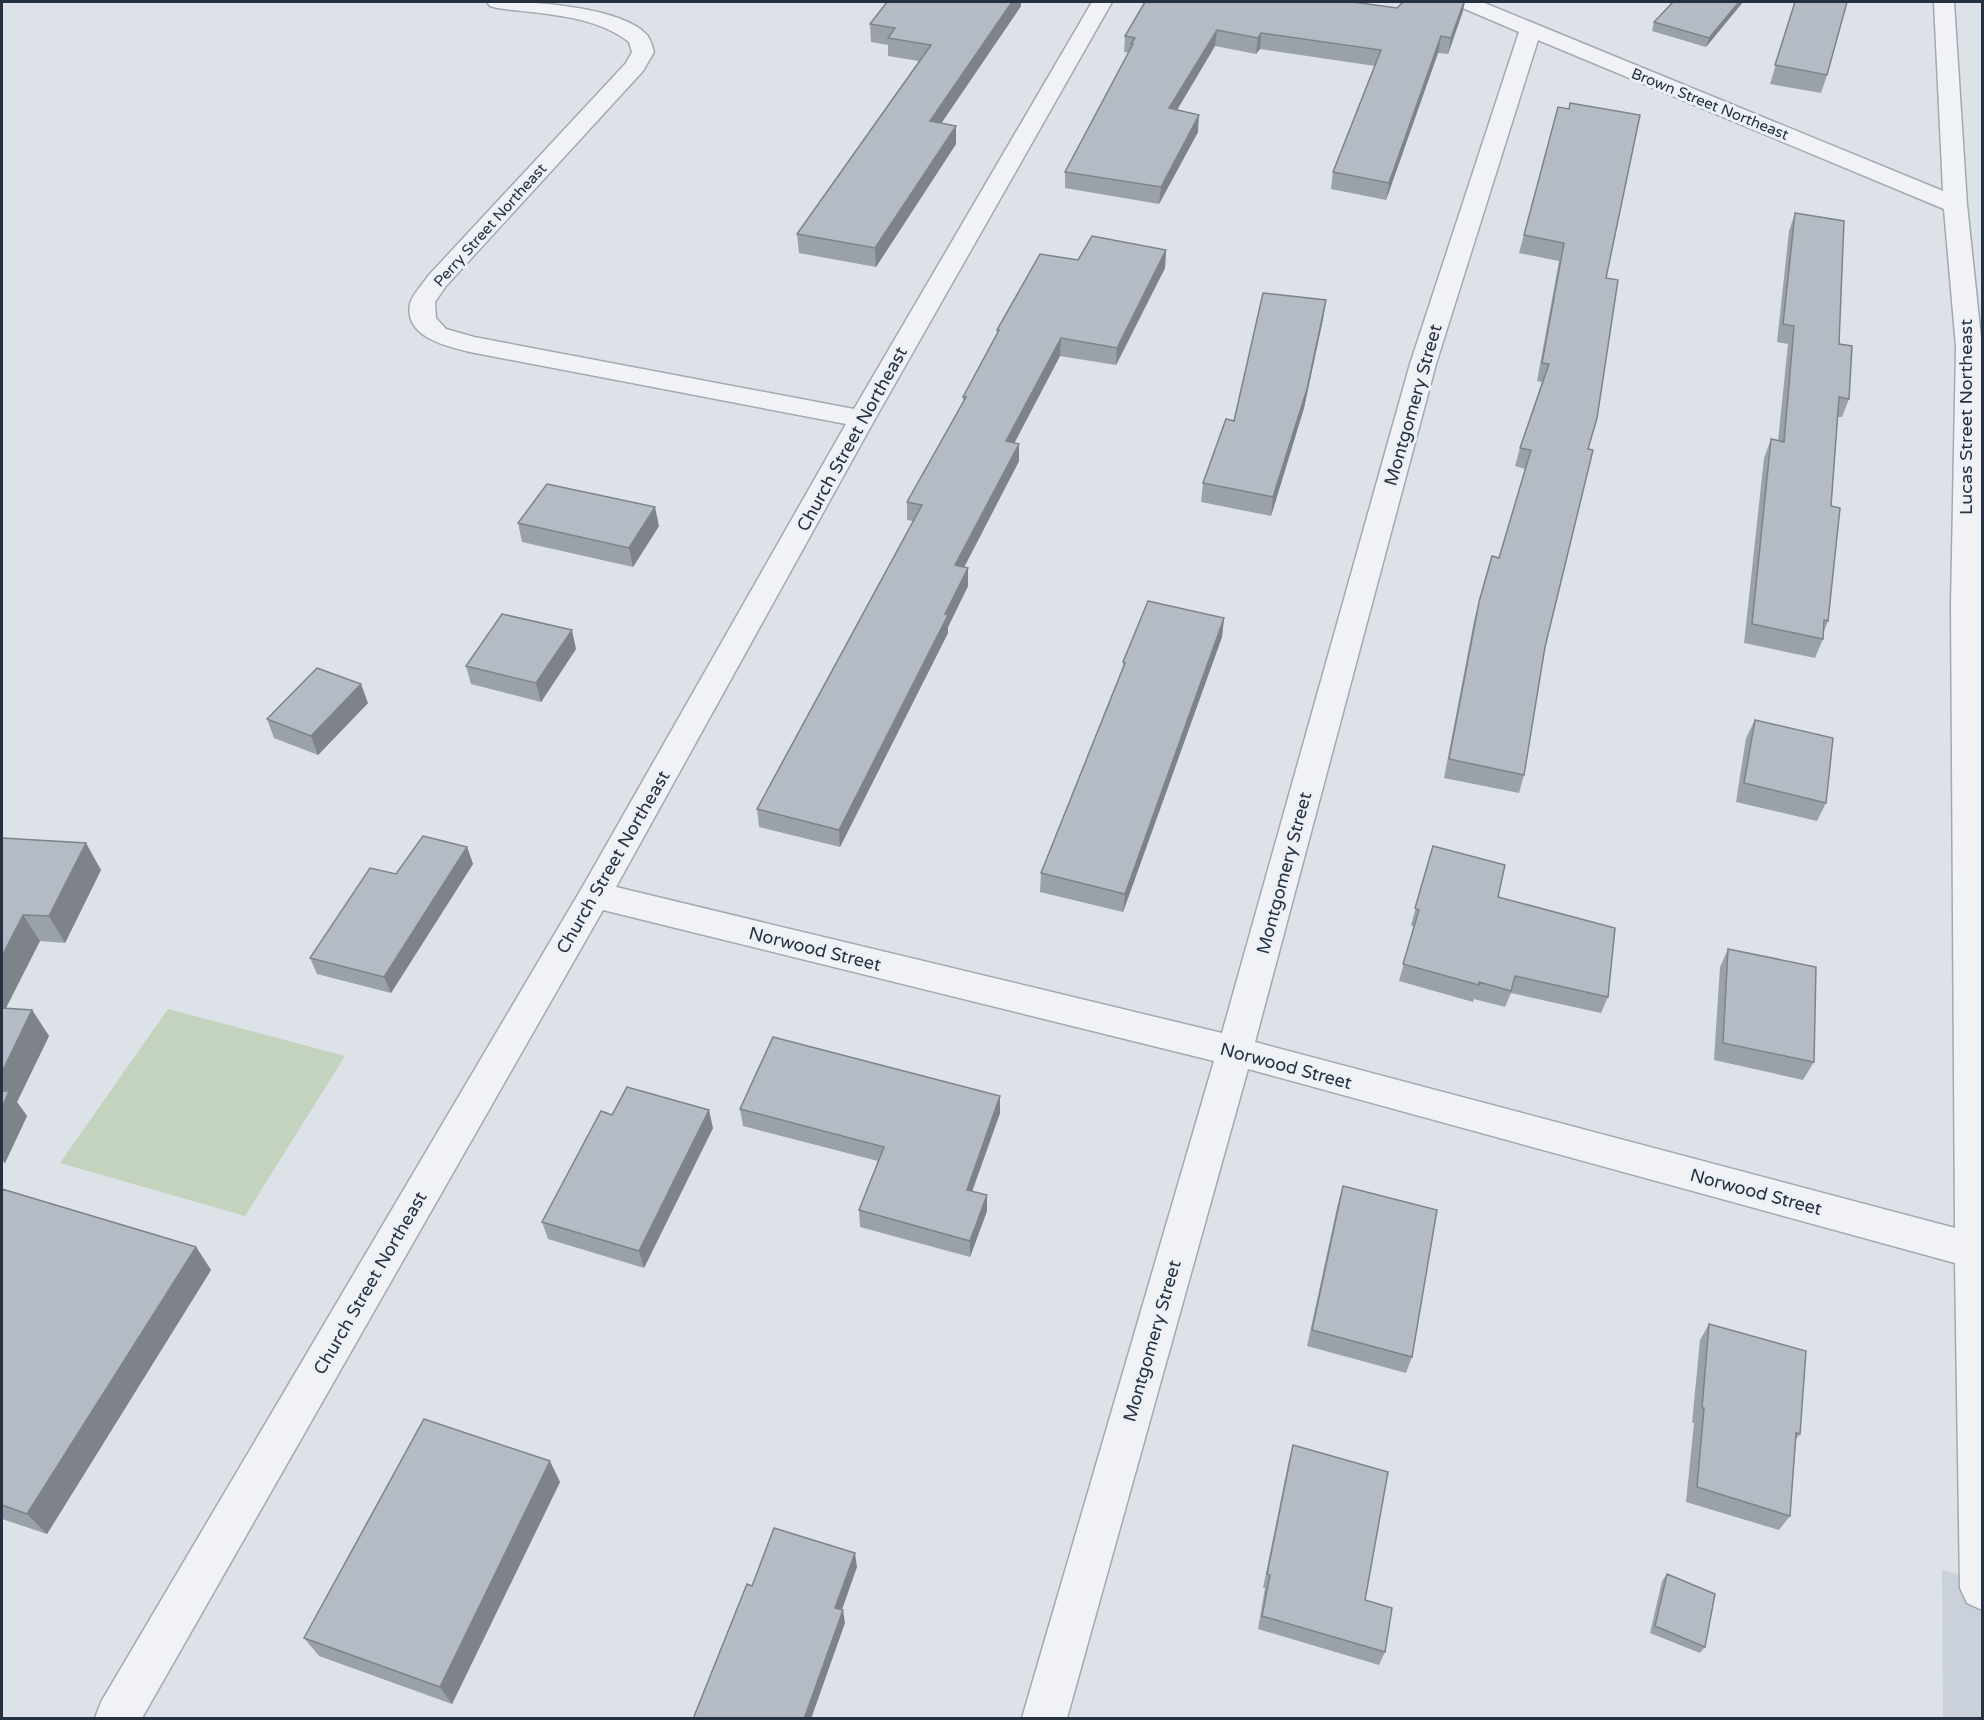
<svg xmlns="http://www.w3.org/2000/svg" width="1984" height="1720" viewBox="0 0 1984 1720" font-family="'Varela Round',sans-serif">
<style>
.built{fill:#cbd1da}
.green{fill:#c3d3bd}
.lines{fill:none;stroke-linecap:round;stroke-linejoin:round}
.minor-casing{stroke:#a2a9b2;stroke-width:3}
.minor{fill:#f0f2f6;fill-rule:evenodd}
.wall{fill:#9ba1a9}
.shaded-wall{fill:#7e838a}
.building{fill:#b4bbc5;stroke:#7e838a;stroke-width:1.5}
.labels{text-anchor:middle;dominant-baseline:central;stroke-width:6;stroke-linejoin:round;paint-order:stroke}
.far-street-label{font-size:15px;fill:#253040;stroke:#ecf1f6}
.street-label{font-size:18px;fill:#253040;stroke:#ecf1f6}
</style>
<rect width="100%" height="100%" fill="#dde2e8"/>
<path class="built" d="M1942,1570L1982,1580V1718H1943Z"/>
<path class="green" d="M168,1009L345,1056L245,1216L60,1163Z"/>
<g class="lines">
<g class="minor-casing">
<path id="minor" d="M487,2C523,0 622,6 647,35C651,40 652,46 654,52L643,71L446,286L435,302L436,318L446,329L474,337L854,409L1092,2H1112L875,419L616,887L1222,1033L1410,364L1519,32L1458,6L1455,2H1482L1943,191L1934,2H1954L1967,205L1982,347V1610L1967,1603L1960,1588L1955,1263L1248,1069L1067,1718H1022L1214,1061L603,910L142,1718H95L101,1702L583,886L846,424L470,352C446,346 404,337 410,304C412,295 423,284 428,276L626,63L632,52L629,42C594,14 540,14 497,8L490,6ZM1538,40L1944,209L1956,347L1951,605L1955,1228L1255,1042L1436,364Z"/>
</g>
<use href="#minor" class="minor"/>
</g>
<path class="wall" d="M887,2H1021V6L941,123L956,126V144L876,267L799,253L797,234L919,61L888,56V45L871,42L870,24Z
M1673,2H1743L1706,47L1652,31L1654,22Z
M1795,2L1827,75L1821,93L1770,84Z
M1397,8L1463,11L1448,54L1438,53L1386,200L1331,189L1333,172L1375,66L1260,49L1256,54L1215,46L1177,110L1198,132L1159,204L1065,188V172L1129,53L1124,52L1125,36Z
M1558,107L1606,278L1588,449L1545,647L1524,775L1519,793L1444,778L1474,621L1479,602L1499,558L1525,469L1515,466L1520,448L1542,382L1537,381L1559,261L1519,253Z
M1795,213L1839,344L1849,399L1842,417H1838L1831,506L1828,621L1824,631L1823,639L1815,658L1744,643L1764,458L1771,439L1778,441L1788,344L1777,342L1789,231Z
M1166,250L1165,268L1116,365L1060,356L1014,443L1019,461L964,567L968,568V586L948,627V633L840,847L759,827L757,809L913,521L907,520V502L963,402V397L997,334V330L1078,260Z
M1326,300L1323,319L1304,408L1271,516L1201,502L1203,483L1234,421Z
M518,523L659,526L633,567L522,542Z
M1224,618L1222,637L1123,912L1040,892L1041,873L1123,669V662Z
M576,649L541,702L471,684L466,666Z
M368,703L318,755L274,738L267,719Z
M1755,720L1826,803L1817,821L1736,802L1746,738Z
M2,838L101,870L65,943L40,941L5,1008L32,1010L49,1036L17,1102L27,1116L5,1163L2,1162Z
M1433,846L1498,897L1608,997L1601,1013L1511,993L1505,1007L1474,999L1473,1002L1399,981L1414,927L1411,925Z
M467,847L473,864L391,993L317,974L310,958Z
M1728,949L1814,1062L1803,1080L1714,1060L1720,967Z
M1000,1096V1113L972,1191L987,1211L970,1257L860,1227L859,1210L878,1161L743,1126L740,1109Z
M713,1128L644,1268L548,1239L542,1222Z
M1343,1186L1412,1357L1406,1373L1307,1346L1338,1203Z
M2,1189L196,1247L211,1270L47,1534L2,1519Z
M1709,1324L1800,1434L1796,1439L1790,1516L1779,1530L1686,1502L1694,1423H1692L1700,1340Z
M1293,1445L1365,1600L1385,1652L1379,1665L1258,1629L1265,1588H1263L1289,1460Z
M560,1482L452,1704L319,1656L304,1638Z
M1667,1574L1705,1647L1700,1653L1650,1633L1662,1581Z"/>
<path class="shaded-wall" d="M1012,2H1021V6L930,140V121Z
M1464,2H1465L1463,11L1448,54L1451,38Z
M1739,2H1743L1706,47L1709,38Z
M1217,30L1215,46L1168,125L1169,108Z
M1261,33L1260,49L1256,54L1258,38Z
M1441,36L1438,53L1386,200L1389,183Z
M1199,115L1198,132L1159,204L1161,187Z
M956,126V144L876,267L875,248Z
M1166,250L1165,268L1116,365L1117,348Z
M1326,300L1323,319L1304,408L1271,516L1273,497Z
M1061,338L1060,356L1006,459V441Z
M1019,444V461L956,583L955,565Z
M655,507L659,526L633,567L629,548Z
M968,568V586L948,627V633L840,847L839,830Z
M1224,618L1222,637L1123,912L1125,894Z
M572,630L576,649L541,702L536,683Z
M361,684L368,703L318,755L311,736Z
M86,843L101,870L65,943L49,916Z
M467,847L473,864L391,993L384,977Z
M23,915L40,941L2,1016V956Z
M32,1010L49,1036L17,1102L27,1116L5,1163L2,1157V1072Z
M1000,1096V1113L967,1206V1190Z
M709,1110L713,1128L644,1268L639,1251Z
M987,1195V1211L970,1257V1241Z
M196,1247L211,1270L47,1534L27,1514Z
M550,1461L560,1482L452,1704L440,1687Z
M855,1553L857,1567L838,1621L835,1608Z
M843,1610L845,1623L811,1719H804Z"/>
<path class="building" d="M887,2H1012L930,121L956,126L875,248L797,234L931,45L888,38L895,28L870,24Z
M1145,2H1353L1397,8L1403,2H1464L1451,38L1441,36L1389,183L1333,172L1381,50L1261,33L1258,38L1217,30L1169,108L1199,115L1161,187L1065,172L1133,44H1131L1135,38L1125,36Z
M1673,2H1739L1709,38L1654,22Z
M1795,2H1847L1827,75L1775,65Z
M1570,103L1640,115L1606,278L1618,280L1597,418L1588,449L1593,450L1545,647L1524,775L1449,759L1479,602L1492,556L1499,558L1531,450L1520,448L1549,364L1542,363L1564,243L1524,235L1558,107L1569,109Z
M1795,213L1844,221L1839,344L1852,346L1849,399L1839,397L1831,506L1840,508L1828,621L1824,620L1823,639L1752,624L1771,439L1784,442L1794,326L1783,324Z
M1092,236L1166,250L1117,348L1061,338L1006,441L1019,444L955,565L968,568L945,614L948,615L839,830L757,809L922,505L907,502L966,397H963L999,330H997L1040,254L1078,260Z
M1263,293L1326,300L1307,389L1273,497L1203,483L1226,419L1234,421Z
M547,484L655,507L629,548L518,523Z
M1148,601L1224,618L1125,894L1041,873L1125,663L1123,662Z
M502,614L572,630L536,683L466,666Z
M317,668L361,684L311,736L267,719Z
M1755,720L1833,738L1826,803L1744,783Z
M423,836L467,847L384,977L310,958L370,868L396,874Z
M2,838L86,843L49,916L23,915L2,956Z
M1433,846L1505,865L1498,897L1615,928L1608,997L1515,976L1511,991L1479,982V985L1403,964L1419,910L1415,908Z
M1728,949L1816,967L1814,1062L1723,1043Z
M2,1008L32,1010L2,1072Z
M773,1037L1000,1096L967,1190L987,1195L970,1241L859,1210L884,1147L740,1109Z
M627,1087L709,1110L639,1251L542,1222L601,1111L612,1115Z
M2,1091H9L2,1108Z
M1343,1186L1437,1210L1412,1357L1312,1330Z
M2,1189L196,1247L27,1514L2,1505Z
M1709,1324L1806,1351L1800,1434L1796,1433L1790,1516L1697,1487L1704,1408H1702Z
M424,1419L550,1461L440,1687L304,1638Z
M1293,1445L1388,1472L1365,1600L1392,1608L1385,1652L1262,1616L1270,1575L1267,1574Z
M774,1528L855,1553L835,1608L843,1610L804,1719H693L747,1584L752,1586Z
M1667,1574L1715,1594L1705,1647L1655,1626Z"/>
<g class="labels">
<g class="far-street-label">
<text transform="translate(1710 104) rotate(22)">Brown Street Northeast</text>
<text transform="translate(490 225) rotate(-48)">Perry Street Northeast</text>
</g>
<g class="street-label">
<text transform="translate(1413 405) rotate(-74)">Montgomery Street</text>
<text transform="translate(1966 417) rotate(-90)">Lucas Street Northeast</text>
<text transform="translate(852 439) rotate(-61)">Church Street Northeast</text>
<text transform="translate(613 862) rotate(-60)">Church Street Northeast</text>
<text transform="translate(1284 873) rotate(-75)">Montgomery Street</text>
<text transform="translate(815 949) rotate(14)">Norwood Street</text>
<text transform="translate(1286 1066) rotate(15)">Norwood Street</text>
<text transform="translate(1756 1192) rotate(15)">Norwood Street</text>
<text transform="translate(370 1283) rotate(-60)">Church Street Northeast</text>
<text transform="translate(1152 1341) rotate(-74)">Montgomery Street</text>
</g>
</g>
<rect width="1984" height="1720" fill="none" stroke="#253040" stroke-width="6"/>
</svg>
